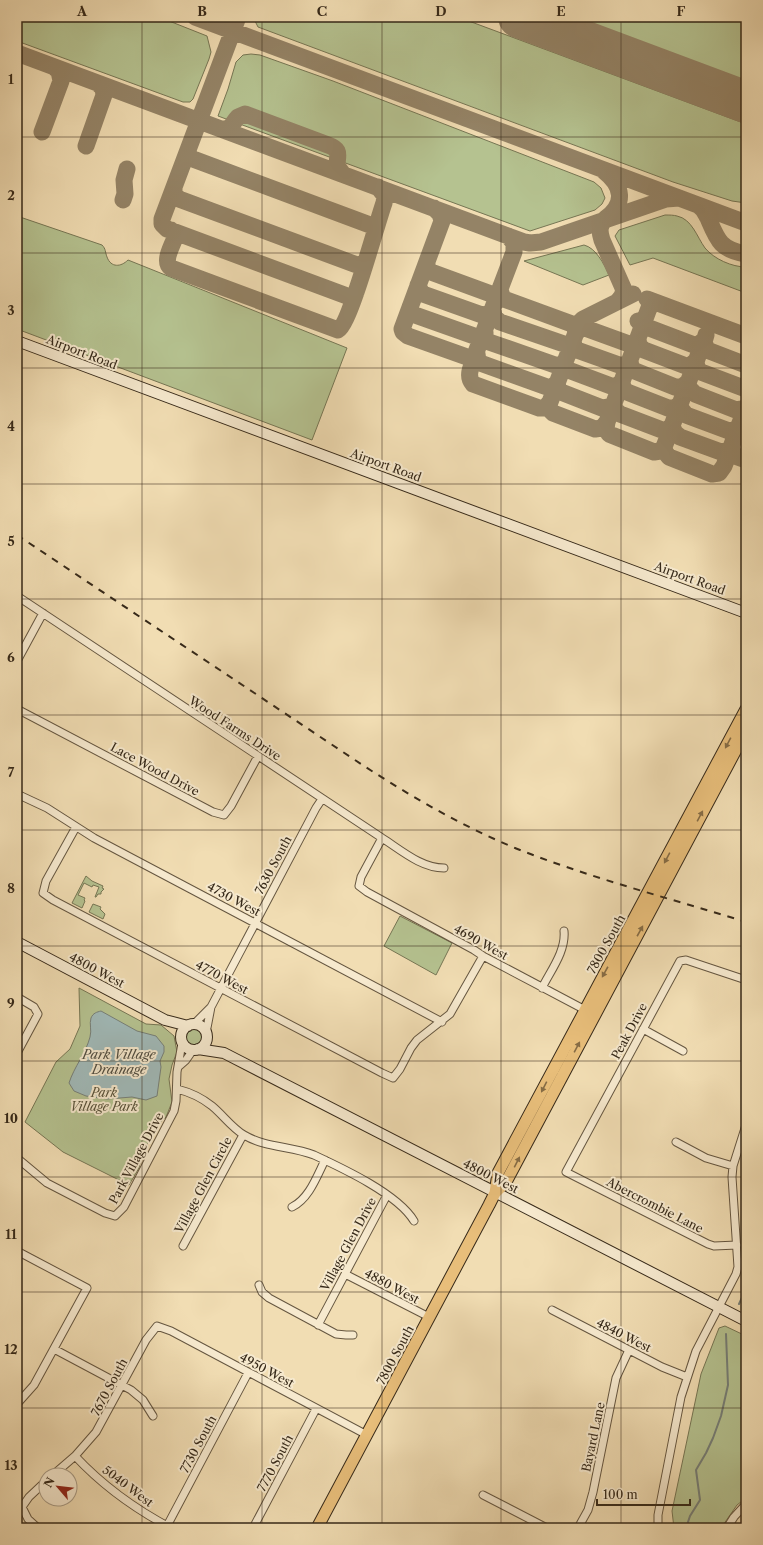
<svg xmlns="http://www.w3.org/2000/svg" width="763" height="1545" viewBox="0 0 763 1545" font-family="'Libre Caslon Text',serif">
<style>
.green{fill:#b5c290;stroke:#767654}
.water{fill:#a0b9b8;stroke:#767f78}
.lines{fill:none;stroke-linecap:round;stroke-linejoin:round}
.stream{stroke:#767f78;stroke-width:2}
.taxiway{stroke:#948366;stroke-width:17}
.runway{stroke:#948366;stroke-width:42}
.street-casing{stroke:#655640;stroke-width:9}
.secondary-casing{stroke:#362919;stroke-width:12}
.primary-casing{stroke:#362919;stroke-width:13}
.street{stroke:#f6e9ce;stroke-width:7}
.secondary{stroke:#f6e9ce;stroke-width:10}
.primary{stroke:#e8be7a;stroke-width:11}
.rail{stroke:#362919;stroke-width:2;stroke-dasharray:7 7;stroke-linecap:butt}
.oneway{fill:#866c45}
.grid{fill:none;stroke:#362919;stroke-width:1;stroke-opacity:0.55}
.labels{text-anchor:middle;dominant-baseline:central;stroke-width:4;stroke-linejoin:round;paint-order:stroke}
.street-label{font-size:12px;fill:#362919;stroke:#f6e9ce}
.park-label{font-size:12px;font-style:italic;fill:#564f37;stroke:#f6e9ce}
.water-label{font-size:13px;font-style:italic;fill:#504d41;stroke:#f6e9ce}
.neatline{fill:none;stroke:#362919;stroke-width:1.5}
.grid-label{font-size:13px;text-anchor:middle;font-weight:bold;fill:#362919}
</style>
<rect width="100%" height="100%" fill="#f1ddb3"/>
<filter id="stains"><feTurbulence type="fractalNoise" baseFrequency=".005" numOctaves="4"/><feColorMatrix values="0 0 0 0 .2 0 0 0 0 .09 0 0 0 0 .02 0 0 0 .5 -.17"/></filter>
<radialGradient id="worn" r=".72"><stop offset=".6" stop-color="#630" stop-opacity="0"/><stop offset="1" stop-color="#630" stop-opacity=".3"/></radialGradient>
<path class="green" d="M17,17H159L207,36L211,52L209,59L193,99L190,102H183L17,41Z
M253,17H458L746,124V203L732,201L673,182L258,27Z
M563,17H746V85Z
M251,54L260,55L333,81L594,182L601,188L605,198L602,204L595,210L530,231L218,116L228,89L236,62L243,55Z
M665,215C669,215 674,215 677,216C692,219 697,237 705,248C714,259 732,267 746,267V293L653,258L630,265L615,236L619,230Z
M17,216L102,245C106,249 105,252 107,257C111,268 121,267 128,260L347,348L312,440L17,329Z
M584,245C596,248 604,264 609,275L583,285L524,261Z
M86,876L92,881L103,886L102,888L104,889L101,892V894H98L96,897H95L99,887L93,885L92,887L84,883L78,895L85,898L84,900L85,901L82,908L72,903Z
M93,904L101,907L100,909L105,914L103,919L89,912Z
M400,916L452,943L436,975L384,946Z
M79,988L146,1024L161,1025L174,1036L177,1052L172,1065L169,1079L172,1102L166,1117L158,1125L142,1154L139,1168L129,1185L63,1152L25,1122L56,1062L70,1049L80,1026Z
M186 1037a8 8 0 1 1 16 0a8 8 0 1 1-16 0Z
M725,1326L746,1336V1498L737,1505L721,1528H674L672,1511L701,1374L719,1328Z"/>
<path class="water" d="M101,1011L137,1031L156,1036L164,1046V1052L160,1061L161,1067L157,1096L146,1100L132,1097L107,1099L86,1096L74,1091L69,1083C74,1067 86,1053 90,1037C92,1030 89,1024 91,1018C93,1013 97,1012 101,1011Z"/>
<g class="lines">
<path class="stream" d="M746,1168L745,1200L746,1217
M739,1304L746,1289
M686,1528L690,1516L700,1500L696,1470L706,1453L713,1438L721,1416L728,1385L726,1334"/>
<path class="taxiway" d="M195,17L746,223
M238,17L162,219V224L167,229L347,296H353L356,292
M17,53L524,242L530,243L541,242L666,199L679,198
M221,129C232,130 232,123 238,117L245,114L328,145C342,150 337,155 337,166L343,174
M42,132L61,81L59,71L54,67
M86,146L104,95L103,88L97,83
M188,151L189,156L193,159L370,225L376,224L379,219
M604,171C623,186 626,204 605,219
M174,188V194L179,199L357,265H362L366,260
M123,200L125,194L124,180L127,169
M699,206C704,209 705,213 708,218C717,239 720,250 746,254
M434,208L440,214L442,221L402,329L403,332L408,336L467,357H471L475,355L514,252V243L508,236
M606,219C599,225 599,231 602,240L624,290L622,296L618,301
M171,230L174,233L175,237C173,245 162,261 171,268L338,330C350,324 377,222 384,203L385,196L378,187
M427,263V268L431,272L491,294L497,293L500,290L502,296L504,299L572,324L575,328L576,333
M418,285L420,290L423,294L482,315L489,314L493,310
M647,299L746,336
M657,303L653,304L649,308L607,422L606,429L609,434L654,452L660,451L664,447L704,340
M410,307L411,312L415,315L477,337L481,336L485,332V338L489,342L555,365H561L565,362L566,368L571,371L611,386H616L622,382
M493,310L494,317L500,322L564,344H569L573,341L574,346L577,350L619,365H625L630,361
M638,321L644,326L694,345H698L704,340
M576,333L580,329L585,328L629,344L634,343L638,339
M706,335L704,342L707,350L746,365
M638,339L639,346L644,350L686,366L691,365L696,361
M477,354L478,361L483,364L547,387H552L557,383L558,388L561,392L602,408L609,407L614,404L615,410L620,414L662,430H666L672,426L675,433L680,437L721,452L727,451L731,448L735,456L746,460
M477,354C473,363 465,375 473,384L539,408H545L550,402L580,322L583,319L633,294
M630,361L631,367L635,371L675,387H682L688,382
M696,361L697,368L701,372L746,389
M622,382L623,388L627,392L668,408H675L680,404
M688,382L689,388L695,394L736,410L742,409L746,407
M549,404L550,410L553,413L595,429L602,428L607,422
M680,404L681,409L686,415L729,431L735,430L738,427L742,434
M664,447L665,452L669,457L712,474L719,473L724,466L746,407"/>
<path class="runway" d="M519,17L746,102"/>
<g class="street-casing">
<path id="street" d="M17,596L382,838C401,850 421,868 444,868
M17,661L43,613
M17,709L213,812L224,815L231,806L258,756
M17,794L47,808L94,838L442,1022
M76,827L46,881L43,893L53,900L382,1073L393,1078L400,1069L411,1048L417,1040L450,1014L483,956
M382,838L361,877L359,886L367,892L474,950L483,956L589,1012
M542,988C551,970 566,951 564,931
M17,997L34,1007L38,1014L17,1053
M194,1024L211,1007L316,808L322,799
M643,1029L683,1051
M206,1033L211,1007
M178,1067L186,1060L193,1050
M177,1089C189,1092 202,1098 212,1106C223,1115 232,1128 244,1135C266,1148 291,1146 314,1155C342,1168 398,1194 414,1221
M676,1142L706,1158L733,1166
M17,1158L47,1183L105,1213L115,1216L124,1207L174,1111L176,1101L177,1072L182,1043
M292,1207C309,1199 317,1176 325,1160
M737,1245L714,1246L708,1244L566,1172L680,961L686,960L746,980
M183,1246L243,1135
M17,1251L87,1288L34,1385L17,1404
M345,1274L429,1317
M259,1285L262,1292L269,1298L336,1334L346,1335H353
M552,1310L662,1367L687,1377
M318,1325L387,1195
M54,1349L131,1390L143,1400L153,1416
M75,1456C103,1486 135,1509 171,1528
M53,1475L75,1456L96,1432L146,1340L157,1326L171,1331L367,1435
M483,1495L547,1528
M167,1526L248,1373
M38,1528L28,1519L22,1507L29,1497L46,1481
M253,1528L316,1409
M578,1528L588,1510L593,1492L616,1378L629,1350
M658,1528V1515L681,1397L696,1351L736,1274L738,1267L732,1177L733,1166L746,1125
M727,1528L734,1517L746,1504"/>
</g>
<g class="secondary-casing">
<path id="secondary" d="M17,341L746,613
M17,942L165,1020L188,1026
M181 1037a13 13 0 1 1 26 0a13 13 0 1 1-26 0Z
M198,1049L224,1053L746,1321"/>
</g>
<g class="primary-casing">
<path id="primary" d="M495,1193L506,1182L746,731
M317,1528L489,1205L495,1193L498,1173L746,709"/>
</g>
<use href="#street" class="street"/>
<use href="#secondary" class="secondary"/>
<use href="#primary" class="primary"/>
<path class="rail" d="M17,535L364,766C412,797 462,826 515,848C590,878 669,898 746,922"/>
</g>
<defs><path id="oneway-solid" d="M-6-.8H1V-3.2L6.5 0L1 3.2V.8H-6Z"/></defs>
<g class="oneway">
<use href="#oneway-solid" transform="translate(728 743) rotate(118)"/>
<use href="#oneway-solid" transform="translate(700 816) rotate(-62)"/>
<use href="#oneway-solid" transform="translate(667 858) rotate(118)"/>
<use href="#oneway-solid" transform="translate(640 931) rotate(-61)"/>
<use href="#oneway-solid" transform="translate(605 972) rotate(119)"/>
<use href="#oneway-solid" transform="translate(577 1047) rotate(-62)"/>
<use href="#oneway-solid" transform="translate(544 1087) rotate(117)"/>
<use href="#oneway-solid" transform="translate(517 1162) rotate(-63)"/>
</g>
<path class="grid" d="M142,17V1528M262,17V1528M382,17V1528M501,17V1528M621,17V1528M17,137H746M17,253H746M17,368H746M17,484H746M17,599H746M17,715H746M17,830H746M17,946H746M17,1061H746M17,1177H746M17,1292H746M17,1408H746"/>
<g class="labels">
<g class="street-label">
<text transform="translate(82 352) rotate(21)">Airport Road</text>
<text transform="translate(386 465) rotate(20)">Airport Road</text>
<text transform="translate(690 578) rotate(20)">Airport Road</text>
<text transform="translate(235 728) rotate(33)">Wood Farms Drive</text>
<text transform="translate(155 769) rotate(28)">Lace Wood Drive</text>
<text transform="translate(273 865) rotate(-62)">7630 South</text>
<text transform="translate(234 899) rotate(28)">4730 West</text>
<text transform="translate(481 942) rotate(29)">4690 West</text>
<text transform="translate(606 944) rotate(-61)">7800 South</text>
<text transform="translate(97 970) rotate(28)">4800 West</text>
<text transform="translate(222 977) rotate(28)">4770 West</text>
<text transform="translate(629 1031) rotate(-62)">Peak Drive</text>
<text transform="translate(136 1158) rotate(-62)">Park Village Drive</text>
<text transform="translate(491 1176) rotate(27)">4800 West</text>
<text transform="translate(203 1185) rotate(-62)">Village Glen Circle</text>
<text transform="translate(655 1205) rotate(27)">Abercrombie Lane</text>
<text transform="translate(348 1244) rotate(-62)">Village Glen Drive</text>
<text transform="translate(392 1286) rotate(28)">4880 West</text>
<text transform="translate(624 1335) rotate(27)">4840 West</text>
<text transform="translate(395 1355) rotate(-62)">7800 South</text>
<text transform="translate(267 1370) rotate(28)">4950 West</text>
<text transform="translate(109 1387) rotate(-62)">7670 South</text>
<text transform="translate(593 1437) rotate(-78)">Bayard Lane</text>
<text transform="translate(198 1444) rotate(-62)">7730 South</text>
<text transform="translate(275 1463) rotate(-62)">7770 South</text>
<text transform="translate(128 1486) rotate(37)">5040 West</text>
</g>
<g class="park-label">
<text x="104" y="1092">Park<tspan x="104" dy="14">Village Park</tspan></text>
</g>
<g class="water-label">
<text x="119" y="1054">Park Village<tspan x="119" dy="15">Drainage</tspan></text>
</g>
</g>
<rect width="763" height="1545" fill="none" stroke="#f1ddb3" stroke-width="44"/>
<g transform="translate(58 1487) rotate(298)"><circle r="19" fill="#f6e9ce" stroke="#a99c86"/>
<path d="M0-3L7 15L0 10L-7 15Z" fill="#8f2418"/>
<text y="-6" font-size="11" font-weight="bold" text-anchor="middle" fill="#362919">N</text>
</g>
<path d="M597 1499v6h93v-6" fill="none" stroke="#362919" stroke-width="2"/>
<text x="603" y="1499" font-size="12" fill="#362919" stroke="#f6e9ce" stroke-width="3" paint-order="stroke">100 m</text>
<rect x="22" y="22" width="719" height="1501" class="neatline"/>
<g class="grid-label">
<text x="82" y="16">A</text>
<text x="202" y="16">B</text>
<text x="322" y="16">C</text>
<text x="441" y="16">D</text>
<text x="561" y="16">E</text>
<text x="681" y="16">F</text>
<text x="11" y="84">1</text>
<text x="11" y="200">2</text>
<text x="11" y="315">3</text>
<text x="11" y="431">4</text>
<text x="11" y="546">5</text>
<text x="11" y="662">6</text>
<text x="11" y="777">7</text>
<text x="11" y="893">8</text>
<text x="11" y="1008">9</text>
<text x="11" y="1123">10</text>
<text x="11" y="1239">11</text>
<text x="11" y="1354">12</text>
<text x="11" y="1470">13</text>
</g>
<rect width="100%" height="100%" filter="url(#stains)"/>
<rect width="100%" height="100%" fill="url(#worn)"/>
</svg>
